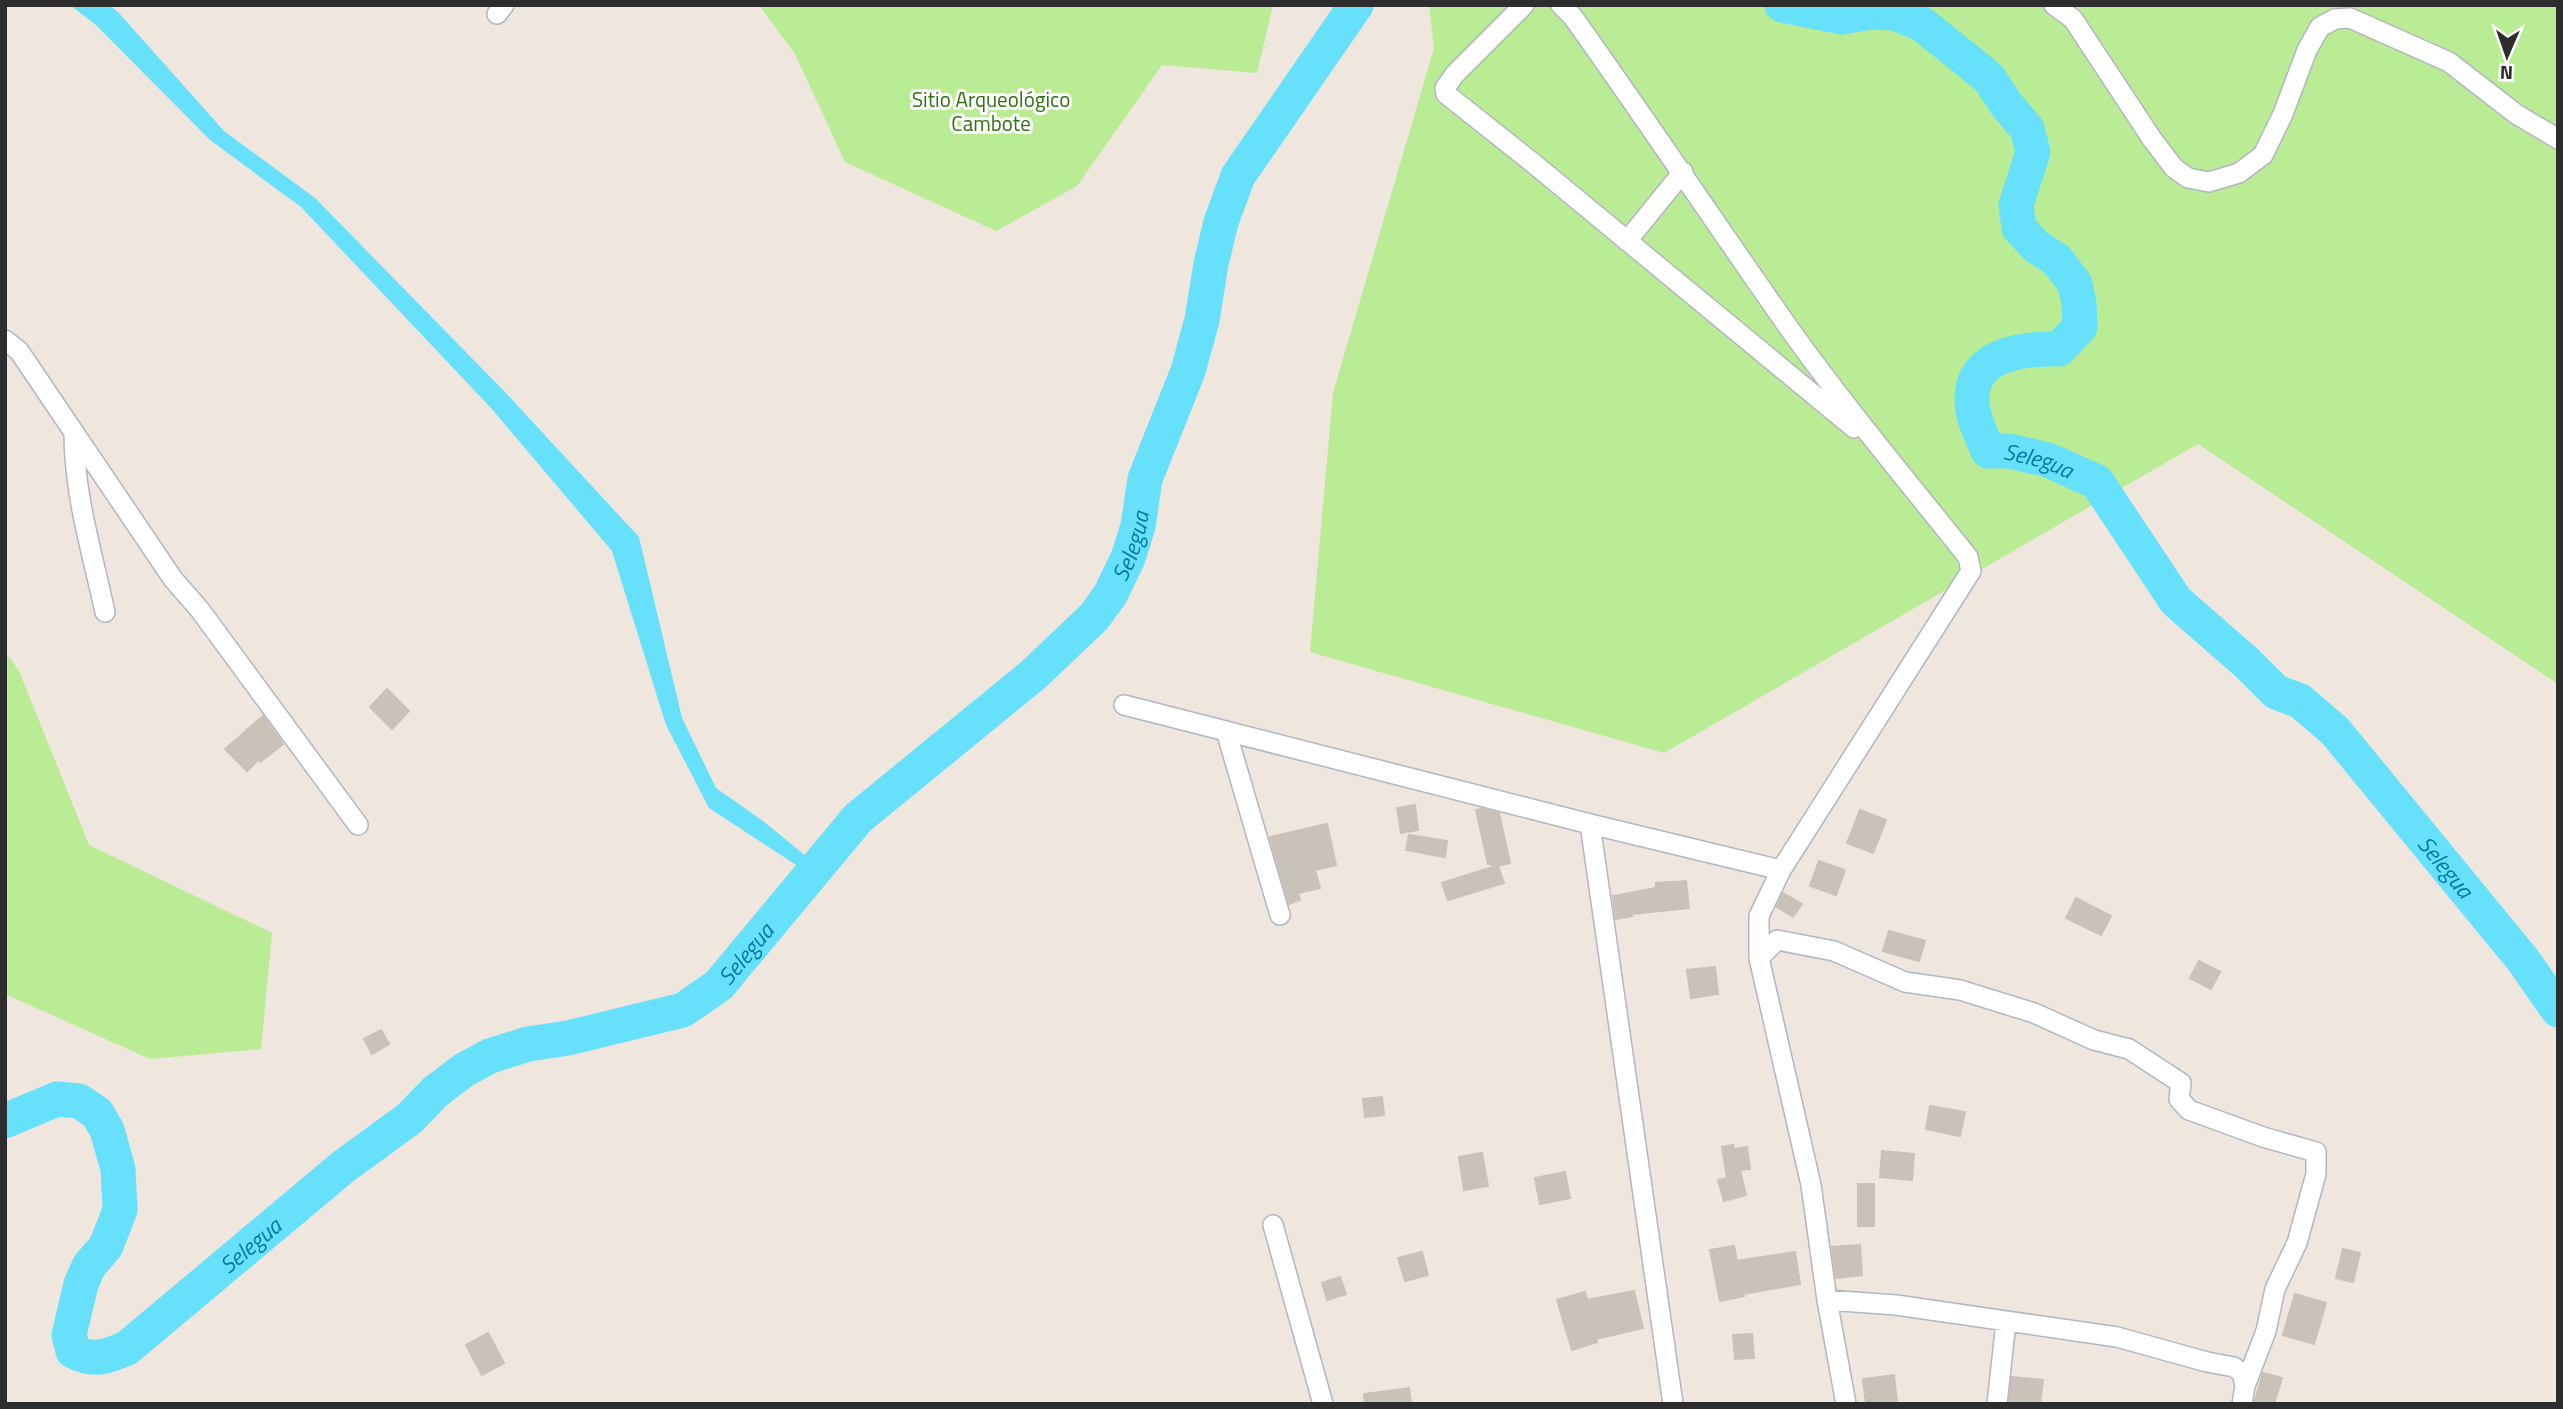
<svg xmlns="http://www.w3.org/2000/svg" width="2563" height="1409" viewBox="0 0 2563 1409" font-family="'Titillium Web',sans-serif">
<style>
.green{fill:#baeb95}
.water{fill:#67e0fb}
.lines{fill:none;stroke-linecap:round;stroke-linejoin:round}
.river{stroke:#67e0fb;stroke-width:35}
.building{fill:#c8c2b9;stroke:#cbc2b7;stroke-width:2}
.minor-casing{stroke:#b2b6c1;stroke-width:22}
.minor{stroke:#fff;stroke-width:19}
.labels{text-anchor:middle;dominant-baseline:central;stroke-width:6;stroke-linejoin:round;paint-order:stroke}
.park-label{font-size:21px;fill:#2f7313;stroke:#fff}
.water-label{font-size:23px;font-style:italic;fill:#017aa5;stroke:#fff}
</style>
<rect width="100%" height="100%" fill="#efe6de"/>
<path class="green" d="M759,5H1273L1257,73L1162,65L1077,186L996,231L845,162L795,54Z
M1429,5H2558V684L2198,444L1664,753L1310,652L1333,393L1434,48Z
M5,651L19,671L89,845L272,933L261,1049L150,1059L5,994Z"/>
<path class="water" d="M70,5H109L118,12L224,131L315,198L504,391L639,537L682,718L716,788L763,821L817,865L810,874L709,808L666,725L612,551L491,408L301,207L210,140L96,25Z"/>
<g class="lines">
<g class="river">
<path id="s1" d="M1782,5L1842,17L1871,12L1894,13L1922,24L1989,78L2006,104L2027,129L2033,152L2016,205L2019,228L2037,247L2057,260L2075,284L2079,303L2080,327L2059,349C2018,348 1964,356 1973,410C1975,424 1983,438 1988,451H2009L2048,460L2097,482L2176,601L2247,663L2276,692L2300,701L2335,731L2523,960L2558,1010"/>
<path id="s2" d="M5,1121L57,1099L79,1101L97,1113L107,1130L118,1169L120,1210L106,1246L89,1266L81,1284L69,1335L73,1351C93,1362 107,1357 127,1348L343,1167L410,1118L435,1092L464,1070L490,1056L528,1044L568,1038L683,1010L719,985L858,818L1033,675L1094,617L1110,595L1128,558L1138,526L1145,479L1188,371L1202,320L1211,264L1221,222L1238,176L1356,5"/>
</g>
</g>
<path class="building" d="M387,689L409,711L392,729L370,707Z
M263,716L283,744L260,762L258,760L247,771L225,749Z
M1415,805L1418,830L1401,833L1397,808Z
M1481,809L1499,813L1510,863L1498,866L1504,883L1448,900L1442,883L1496,866L1488,864L1476,810Z
M1860,810L1886,820L1873,853L1847,843Z
M1327,824L1336,865L1315,870L1320,888L1298,893L1300,900L1289,904L1270,837Z
M1409,835L1447,841L1445,857L1406,850Z
M1819,861L1845,870L1836,895L1810,886Z
M1686,881L1689,908L1631,914L1632,916L1616,919L1613,896L1656,888V883Z
M1783,893L1802,904L1793,917L1777,907Z
M2076,898L2111,916L2101,935L2066,918Z
M1889,931L1925,941L1919,961L1883,951Z
M2199,961L2220,972L2211,989L2190,978Z
M1715,967L1718,994L1691,998L1687,970Z
M381,1030L389,1044L372,1054L364,1039Z
M1382,1097L1384,1115L1365,1117L1363,1099Z
M1930,1106L1965,1112L1960,1136L1926,1129Z
M1733,1145L1734,1149L1747,1147L1750,1169L1740,1170L1746,1195L1724,1201L1718,1180L1727,1178L1722,1147Z
M1882,1151L1914,1154L1912,1180L1880,1177Z
M1482,1153L1488,1186L1464,1190L1459,1157Z
M1565,1172L1570,1198L1540,1204L1535,1178Z
M1858,1184H1874V1226H1858Z
M1860,1245L1862,1275L1836,1278L1832,1247Z
M1734,1246L1737,1261L1795,1252L1800,1284L1743,1294L1744,1296L1720,1301L1710,1250Z
M2343,1249L2360,1253L2353,1282L2336,1278Z
M1422,1252L1428,1275L1405,1281L1398,1258Z
M1340,1277L1346,1294L1327,1300L1322,1283Z
M1634,1291L1643,1328L1596,1339L1597,1342L1572,1350L1557,1300L1585,1292L1587,1300Z
M2295,1294L2326,1303L2314,1344L2283,1335Z
M488,1333L504,1363L482,1375L466,1345Z
M1752,1334L1754,1358L1735,1359L1733,1335Z
M2263,1373L2282,1378L2274,1404H2254Z
M1894,1375L1897,1403L1866,1404L1863,1379Z
M2012,1377L2043,1380L2040,1404H2009Z
M1409,1388L1411,1404H1365L1364,1394Z"/>
<g class="lines">
<g class="minor-casing">
<path id="minor" d="M1524,5L1455,74L1445,88L1446,94L1533,163L1854,428
M1561,5L1573,17C1647,121 1718,227 1791,331C1847,409 1908,482 1968,557L1971,571L1781,870L1590,824
M2054,5L2073,19L2152,139L2174,168L2188,178L2209,182L2239,173L2263,155L2283,114L2307,50L2320,27L2335,19L2350,18L2449,62L2516,114L2558,139
M497,14L504,5
M1627,241L1683,172
M5,340L19,351L173,579L200,610L358,825
M74,433C74,494 92,552 105,612
M1124,705L1590,824L1673,1404
M1226,731L1280,915
M1781,870L1759,916V958L1811,1185L1827,1300L1846,1404
M1759,958L1777,940L1834,951L1905,982L1960,990L2034,1013L2094,1040L2129,1049L2181,1083L2179,1099L2189,1110L2263,1137L2316,1152V1174L2297,1243L2275,1289L2266,1331L2245,1386
M1273,1225L1323,1404
M1827,1300L1896,1305L2117,1337L2207,1362L2234,1367L2242,1373L2245,1386L2242,1404
M1997,1404L2006,1322"/>
</g>
<use href="#minor" class="minor"/>
</g>
<g class="labels">
<g class="park-label">
<text x="991" y="99">Sitio Arqueológico<tspan x="991" dy="24">Cambote</tspan></text>
</g>
<g class="water-label">
<text stroke="none"><textPath href="#s1" startOffset="770">Selegua</textPath></text>
<text stroke="none"><textPath href="#s2" startOffset="1729">Selegua</textPath></text>
<text stroke="none"><textPath href="#s1" startOffset="1358">Selegua</textPath></text>
<text stroke="none"><textPath href="#s2" startOffset="1162">Selegua</textPath></text>
<text stroke="none"><textPath href="#s2" startOffset="572">Selegua</textPath></text>
</g>
</g>
<rect width="2563" height="1409" fill="none" stroke="#2d2d2d" stroke-width="14"/>
<g transform="translate(2507 56) rotate(182)" stroke="#ffffff" stroke-width="5" paint-order="stroke">
<path d="M0-5L12 26L0 18L-12 26Z" fill="#2d2d2d"/>
<text y="-10" font-size="19" font-weight="bold" text-anchor="middle" fill="#2d2d2d">N</text>
</g>
</svg>
